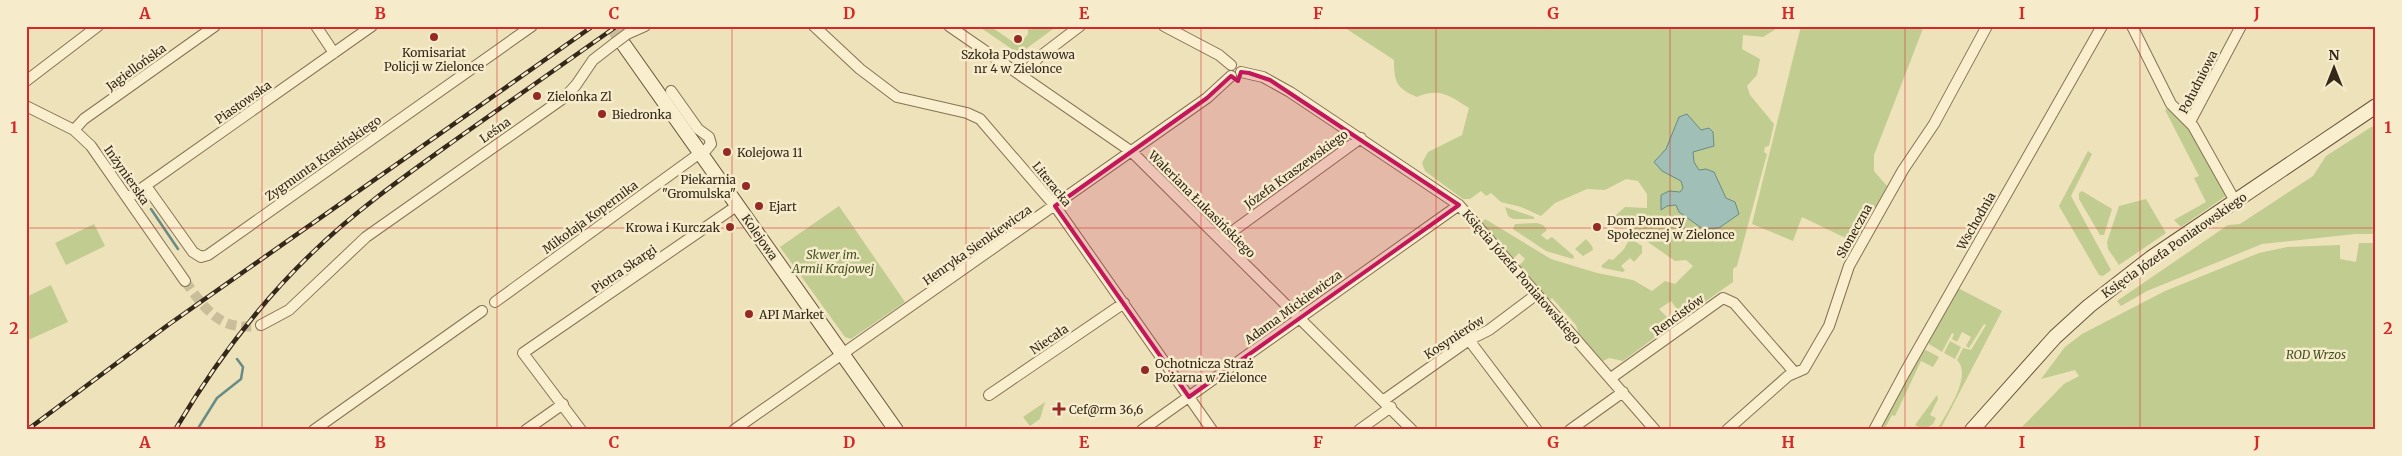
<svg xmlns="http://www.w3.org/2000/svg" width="2402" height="456" viewBox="0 0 2402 456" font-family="Merriweather,serif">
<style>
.green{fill:#c1cc90}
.water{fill:#a0bfb7;stroke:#678c85}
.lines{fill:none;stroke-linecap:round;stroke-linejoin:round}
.stream{stroke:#678c85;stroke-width:2.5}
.street-tunnel{stroke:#c9bd9b;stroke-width:10;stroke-dasharray:10 5;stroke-linecap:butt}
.secondary-tunnel{stroke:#c9bd9b;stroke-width:14;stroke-dasharray:14 7;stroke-linecap:butt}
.street-casing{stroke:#857255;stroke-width:12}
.secondary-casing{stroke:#675339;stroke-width:16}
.street{stroke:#f9efce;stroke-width:10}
.secondary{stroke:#f9efce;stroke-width:14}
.rail-casing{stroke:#34281a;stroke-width:4.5}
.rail{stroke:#f6eccb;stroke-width:2.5;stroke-dasharray:8;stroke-linecap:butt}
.street-bridge-casing{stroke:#857255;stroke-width:12;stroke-linecap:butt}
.street-bridge{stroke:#f9efce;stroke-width:10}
.marked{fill:#c2185b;fill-opacity:0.2;stroke:#c2185b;stroke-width:4;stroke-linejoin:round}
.grid{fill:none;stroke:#d62828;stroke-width:1;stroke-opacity:0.55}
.poi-dot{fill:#952a24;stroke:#f6eccb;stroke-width:2}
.labels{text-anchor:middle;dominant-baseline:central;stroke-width:5;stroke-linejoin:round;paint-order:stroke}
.poi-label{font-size:12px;fill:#34281a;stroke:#f6eccb;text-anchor:start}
.street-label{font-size:12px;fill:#34281a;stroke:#f6eccb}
.park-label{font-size:12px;font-style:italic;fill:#425121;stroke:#f6eccb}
.neatline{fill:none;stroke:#d62828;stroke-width:2}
.grid-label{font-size:16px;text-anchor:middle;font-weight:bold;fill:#d62828}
</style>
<rect width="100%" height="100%" fill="#eee2bb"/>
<path class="green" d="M978,26H990L1016,44L1017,42L1020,44L1028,34V26H1057L1019,54Z
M1342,26H1781L1763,37L1743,35L1742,49L1760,59L1757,75L1747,86L1750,95L1774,124L1769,146L1765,147L1764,152L1767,154L1737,266L1733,269V282L1679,320L1677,309L1671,301L1659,309L1668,318L1665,330L1623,361L1609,358L1603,361L1579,335L1576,325L1552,298L1549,300L1519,266L1525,259L1519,253L1513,259L1481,223L1485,219L1551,259L1597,273L1633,280L1652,291L1665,281L1675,284L1693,266L1686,260L1675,261L1625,226L1615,216L1625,207L1647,208V194L1638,181L1626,179L1605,190L1587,189L1555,203L1541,216L1521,207L1501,202L1491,193L1486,196L1481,191L1470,199H1463L1425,171L1422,163L1428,152L1462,135L1469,108C1450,96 1440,87 1417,97C1396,88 1394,82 1394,60Z
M1801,26H1924L1874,155V171L1887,186L1856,243L1802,217L1793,241L1752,224Z
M2169,108L2190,129L2226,194V196L2181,227L2174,220L2206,202L2194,178L2199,176L2165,110Z
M2376,124V234H2355L2262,244L2147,291L2121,306L2117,301L2228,225L2240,224L2313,176L2326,156Z
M2088,151L2092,154L2071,196L2111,270L2103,276L2099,275L2059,206Z
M2082,191L2112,209L2104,235H2100L2079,199V193Z
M2146,199L2166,233L2119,265L2108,249L2107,242L2119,206Z
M839,206L905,302L851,339L845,337L780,247Z
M1505,207L1534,217V219H1513L1508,216Z
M1537,223L1543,225L1547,230L1541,235L1547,240L1552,237L1574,256L1573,259L1546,251L1513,229L1515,224Z
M94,224L105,246L66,265L55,243Z
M1630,238L1642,246V253L1634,262L1630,258L1621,266L1625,270L1623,272L1603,268L1601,266L1609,259L1613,260L1624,249Z
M1586,239L1592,246L1593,250L1583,256L1575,249Z
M2359,243H2376V430H2019L2064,384L2079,376L2075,370L2041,379L2065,347L2082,334L2165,291L2259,253L2287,247L2340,245V259L2356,262Z
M51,285L68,322L26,341V297Z
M1958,288L2002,311L1940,430H1937C1946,413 1973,376 1957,360L1963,348L1971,350L1986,325L1984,324L1969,348L1966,346L1971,337L1962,332L1957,342L1952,339L1954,334L1952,333L1942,352L1929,344V340Z
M1950,341L1961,347L1955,359L1944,353Z
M1926,350L1939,357L1933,367L1921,361L1895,416L1892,415L1884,430H1880L1922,351Z
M1937,395L1938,399L1930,415L1936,418L1933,424L1924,430L1915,425Z
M1045,402L1040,419L1030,426L1023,417Z"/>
<path class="water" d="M1687,114L1701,130L1709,128L1713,132L1714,146L1693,152L1694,162L1699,170L1706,169L1714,172L1726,198L1735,202L1739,214L1719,228L1703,229L1679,212L1676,205L1667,206L1661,210V195L1669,191L1680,192L1683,188L1681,181L1662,171L1654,162L1666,149L1679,117Z"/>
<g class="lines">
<path class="stream" d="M151,209L178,249
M197,430L217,398L241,379L243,367L237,359"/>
<path class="street-tunnel" d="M185,281C206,310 221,333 261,325"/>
<path class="secondary-tunnel" d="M612,26L624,45"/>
<g class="street-casing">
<path id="street" d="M316,26L334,53
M814,26L860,69L897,97L967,113L980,119L1055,206L1212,430
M949,26L1132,152L1412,430
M1164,26L1219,55L1231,65
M2132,26L2171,104L2193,126L2235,201
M627,34L645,26
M1241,72L1263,77L1290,92L1459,205L1655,430
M1023,76L1038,58L1080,26
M26,81L98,26
M671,91L698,129L709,137L711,144L706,150
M26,106L74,130L91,146L185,281
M2190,122L2241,26
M74,130L84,119L215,26
M146,186L193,252L201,257L208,255L532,26
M128,198L372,26
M1222,239L1361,138
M495,302L700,153
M261,325L289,310L366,237L565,97L576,85L593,60L615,43
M1469,340L1537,430
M1611,378L1723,298L1734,303L1795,373
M989,395L1124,303
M1384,400L1469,340L1489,330L1537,294
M314,430L482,311
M526,430L563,404
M581,430L523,353L738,205
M734,430L1207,98L1231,76
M1142,430L1459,205
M1359,430L1391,407
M1570,430L1623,392
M1727,430L1788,376L1804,369L1829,326L1849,266L1903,170L1934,124L1987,26
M1874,430L1904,374L2102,26"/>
</g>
<g class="secondary-casing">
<path id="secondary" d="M624,45L896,430
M1972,430L2055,337L2089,306L2151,258L2376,106"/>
</g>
<use href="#street" class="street"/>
<use href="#secondary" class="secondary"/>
<g class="rail-casing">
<path id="rail" d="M27,430L168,325L593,26
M175,430C213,366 257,306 311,254C358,208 412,171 465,133C516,97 566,62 617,26"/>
</g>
<use href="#rail" class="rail"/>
<g class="street-bridge-casing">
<path id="street-bridge" d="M615,43L627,34"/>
</g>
<use href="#street-bridge" class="street-bridge"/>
</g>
<path class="marked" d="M1241,72L1249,73L1270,80L1459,205L1189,397L1055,206L1207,98L1231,76L1238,81Z"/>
<path class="grid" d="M262,26V430M497,26V430M732,26V430M966,26V430M1201,26V430M1436,26V430M1670,26V430M1905,26V430M2140,26V430M26,228H2376"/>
<g class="poi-dot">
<circle cx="434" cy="37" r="5"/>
<circle cx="1018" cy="39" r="5"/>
<circle cx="537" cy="96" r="5"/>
<circle cx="602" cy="114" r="5"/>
<circle cx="727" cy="152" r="5"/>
<circle cx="746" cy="186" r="5"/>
<circle cx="759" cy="206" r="5"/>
<circle cx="730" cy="227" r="5"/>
<circle cx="1597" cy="227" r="5"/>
<circle cx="749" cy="314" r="5"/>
<circle cx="1145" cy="370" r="5"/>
<path d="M1056.5 401.5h5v5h5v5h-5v5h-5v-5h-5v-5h5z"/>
</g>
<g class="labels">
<g class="poi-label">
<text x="434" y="52" text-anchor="middle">Komisariat<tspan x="434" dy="14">Policji w Zielonce</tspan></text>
<text x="1018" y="54" text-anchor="middle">Szkoła Podstawowa<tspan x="1018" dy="14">nr 4 w Zielonce</tspan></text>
<text x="547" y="96">Zielonka Zl</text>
<text x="612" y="114">Biedronka</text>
<text x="737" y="152">Kolejowa 11</text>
<text x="736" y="179" text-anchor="end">Piekarnia<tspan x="736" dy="14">"Gromulska"</tspan></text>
<text x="769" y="206">Ejart</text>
<text x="1607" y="220">Dom Pomocy<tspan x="1607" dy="14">Społecznej w Zielonce</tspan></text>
<text x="720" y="227" text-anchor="end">Krowa i Kurczak</text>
<text x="759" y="314">API Market</text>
<text x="1155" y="363">Ochotnicza Straż<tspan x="1155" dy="14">Pożarna w Zielonce</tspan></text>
<text x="1069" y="409">Cef@rm 36,6</text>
</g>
<g class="street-label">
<text transform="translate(136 67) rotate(-36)">Jagiellońska</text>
<text transform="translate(2198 82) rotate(-63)">Południowa</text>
<text transform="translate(243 102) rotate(-35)">Piastowska</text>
<text transform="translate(495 130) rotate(-35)">Leśna</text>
<text transform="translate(323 158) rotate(-35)">Zygmunta Krasińskiego</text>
<text transform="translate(1296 169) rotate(-36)">Józefa Kraszewskiego</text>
<text transform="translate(127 175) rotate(55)">Inżynierska</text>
<text transform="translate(1052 184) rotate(51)">Literacka</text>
<text transform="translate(1202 204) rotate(45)">Waleriana Łukasińskiego</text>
<text transform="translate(590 217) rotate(-36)">Mikołaja Kopernika</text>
<text transform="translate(1976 221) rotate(-60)">Wschodnia</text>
<text transform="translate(1854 231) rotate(-61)">Słoneczna</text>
<text transform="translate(760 237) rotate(55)">Kolejowa</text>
<text transform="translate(977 245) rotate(-35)">Henryka Sienkiewicza</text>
<text transform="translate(2174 245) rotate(-35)">Księcia Józefa Poniatowskiego</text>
<text transform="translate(624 269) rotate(-34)">Piotra Skargi</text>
<text transform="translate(1522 277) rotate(49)">Księcia Józefa Poniatowskiego</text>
<text transform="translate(1293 307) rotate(-36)">Adama Mickiewicza</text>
<text transform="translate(1678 315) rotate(-36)">Rencistów</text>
<text transform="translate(1454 337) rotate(-33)">Kosynierów</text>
<text transform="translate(1049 339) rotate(-34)">Niecała</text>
</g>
<g class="park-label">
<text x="833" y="254">Skwer im.<tspan x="833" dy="14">Armii Krajowej</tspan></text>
<text x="2316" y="354">ROD Wrzos</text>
</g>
</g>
<rect width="2402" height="456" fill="none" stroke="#f6eccb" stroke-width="55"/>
<g transform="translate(2334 68)" stroke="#f6eccb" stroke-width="4" paint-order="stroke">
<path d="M0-4L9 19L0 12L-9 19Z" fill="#34281a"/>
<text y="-8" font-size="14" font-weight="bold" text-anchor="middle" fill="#34281a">N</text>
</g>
<rect x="28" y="28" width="2346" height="400" class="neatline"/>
<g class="grid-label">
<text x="145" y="19">A</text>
<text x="380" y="19">B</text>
<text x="614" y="19">C</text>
<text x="849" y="19">D</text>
<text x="1084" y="19">E</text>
<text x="1318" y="19">F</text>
<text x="1553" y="19">G</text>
<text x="1788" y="19">H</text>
<text x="2022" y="19">I</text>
<text x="2257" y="19">J</text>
<text x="14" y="133">1</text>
<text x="2388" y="133">1</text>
<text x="14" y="334">2</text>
<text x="2388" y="334">2</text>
<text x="145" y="448">A</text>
<text x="380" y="448">B</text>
<text x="614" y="448">C</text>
<text x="849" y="448">D</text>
<text x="1084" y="448">E</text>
<text x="1318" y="448">F</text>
<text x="1553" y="448">G</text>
<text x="1788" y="448">H</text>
<text x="2022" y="448">I</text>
<text x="2257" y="448">J</text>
</g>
</svg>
